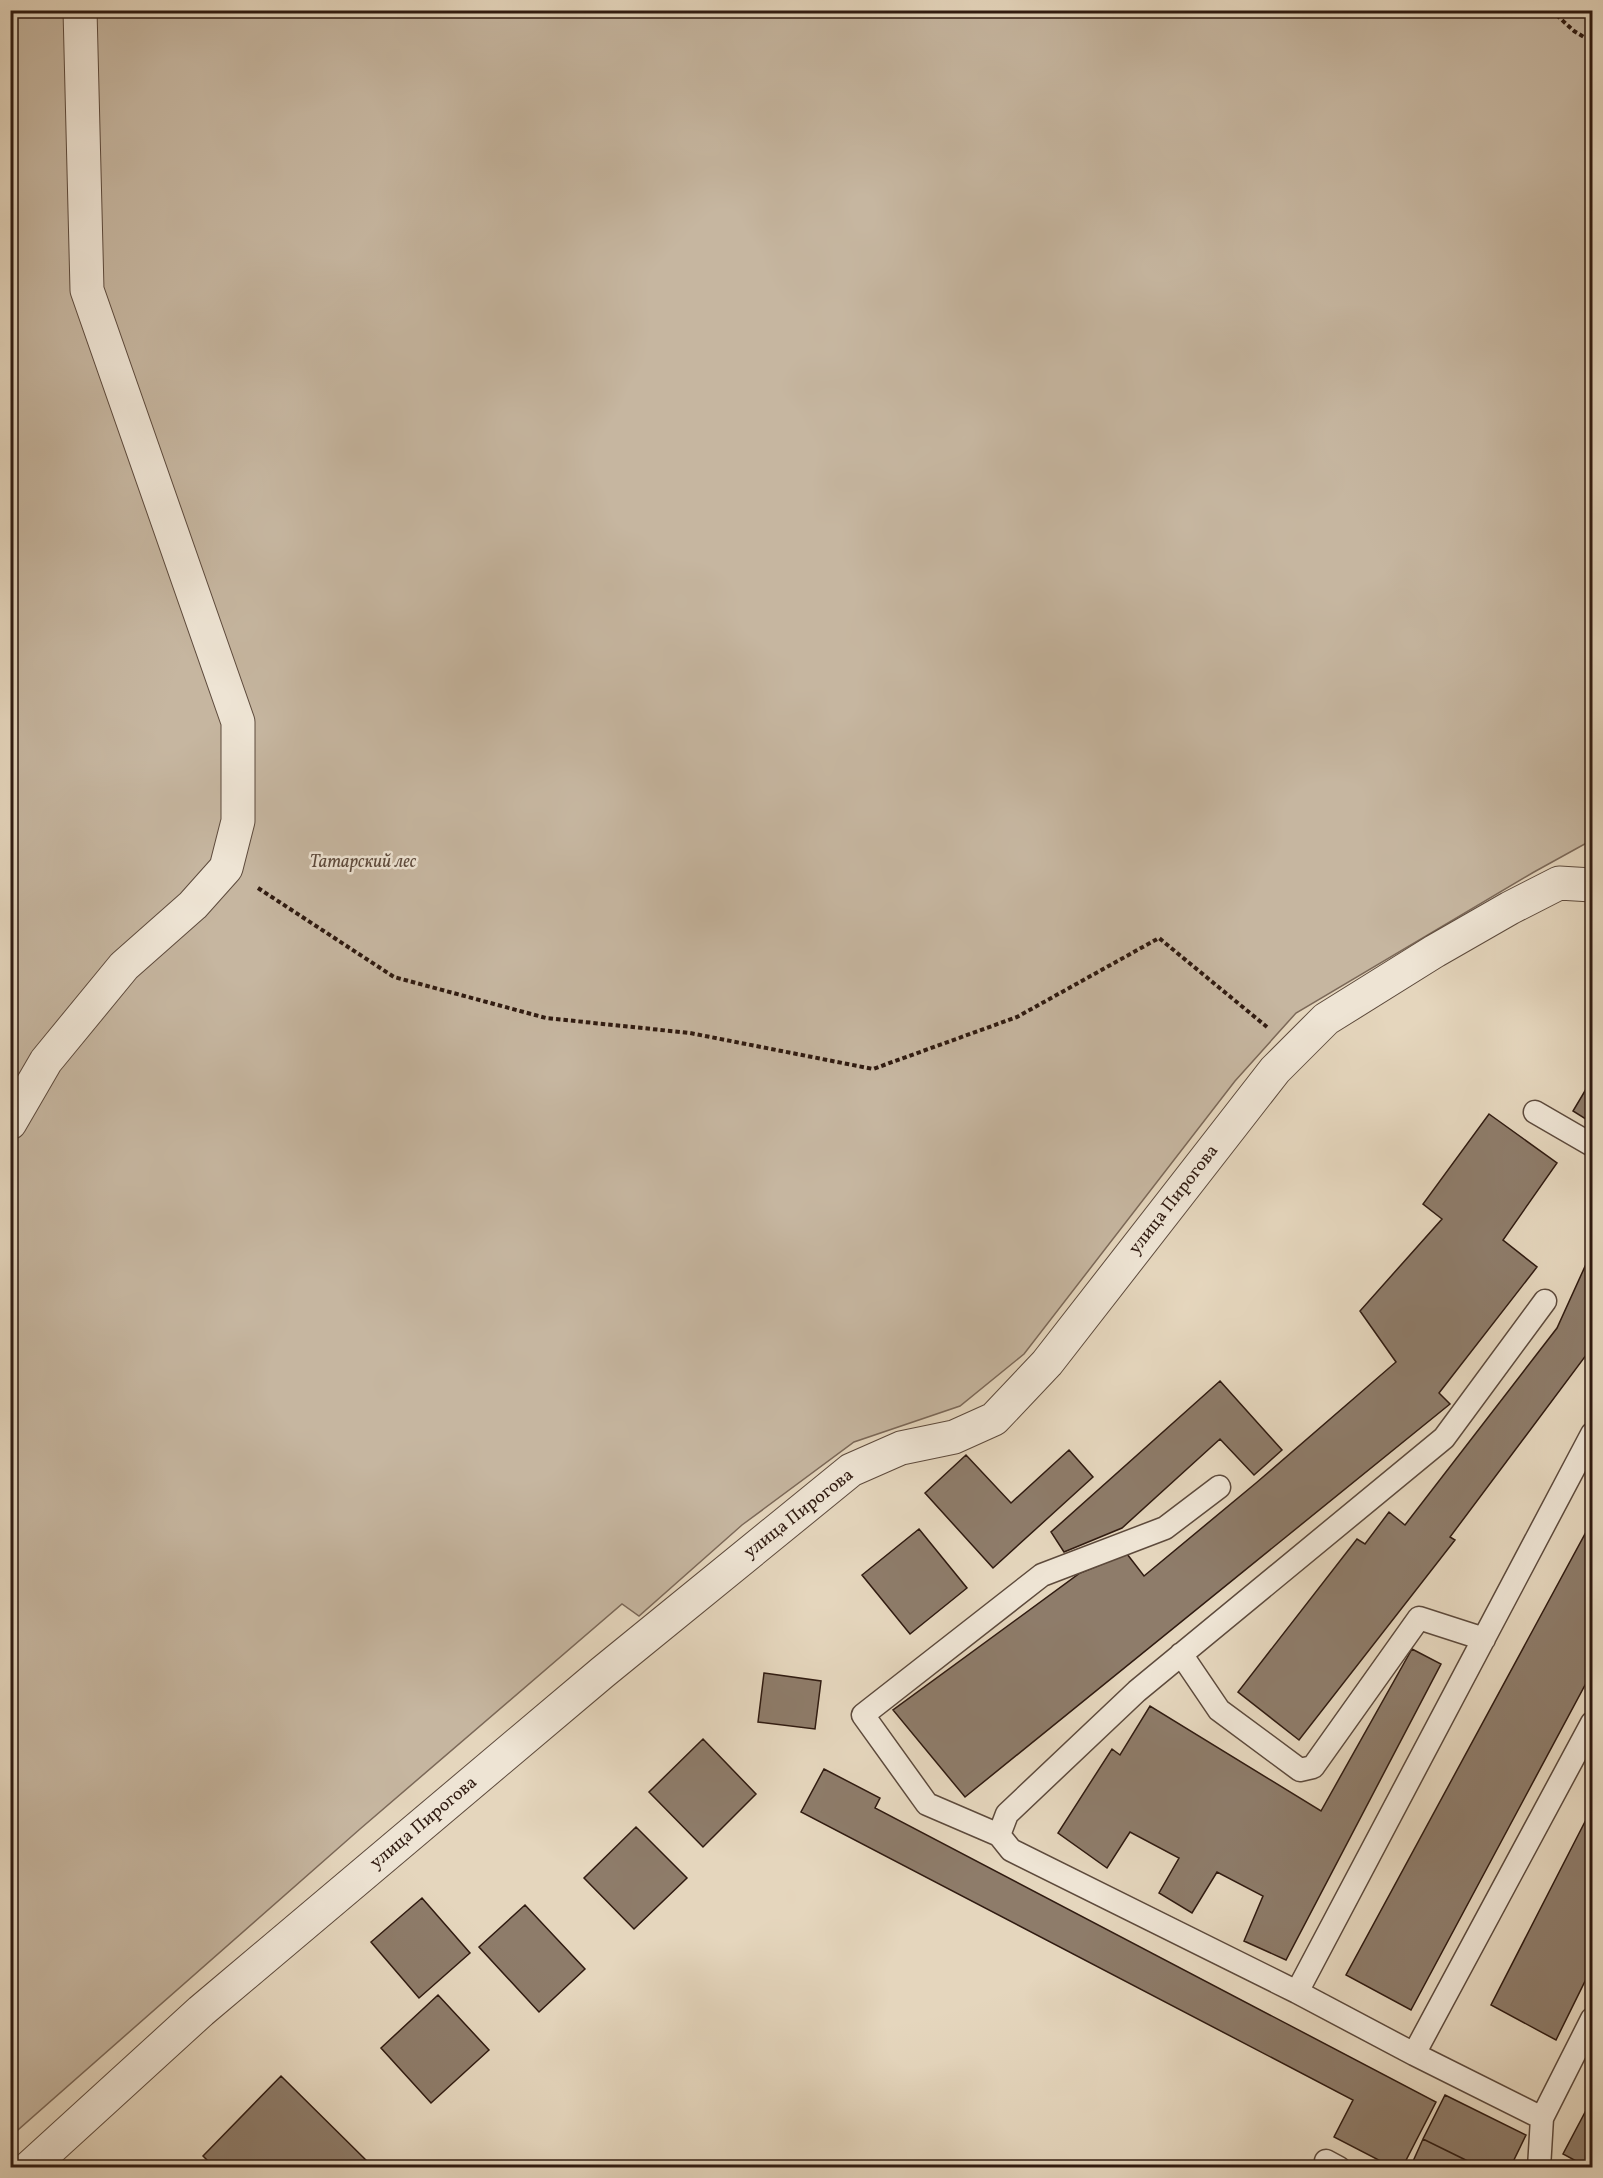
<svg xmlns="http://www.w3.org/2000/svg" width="1603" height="2178" viewBox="0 0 1603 2178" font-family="Vollkorn,serif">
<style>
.green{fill:#c6b6a0;stroke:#7b6858;stroke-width:1.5}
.building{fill:#8e7c6a;stroke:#301b11;stroke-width:1.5}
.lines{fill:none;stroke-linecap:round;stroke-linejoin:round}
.service-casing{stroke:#5d4a3c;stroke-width:25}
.minor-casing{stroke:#5d4a3c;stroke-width:35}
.path{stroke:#301b11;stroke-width:4;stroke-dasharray:4.5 3;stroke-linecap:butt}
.service{stroke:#eee4d4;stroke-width:22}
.minor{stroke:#eee4d4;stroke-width:33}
.labels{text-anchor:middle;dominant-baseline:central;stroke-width:5;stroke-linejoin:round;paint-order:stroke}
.park-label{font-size:18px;font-style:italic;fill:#5d4a3c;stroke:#eee4d4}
.street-label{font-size:18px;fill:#301b11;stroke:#eee4d4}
</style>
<rect width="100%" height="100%" fill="#e5d6bd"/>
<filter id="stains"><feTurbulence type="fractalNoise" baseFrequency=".00333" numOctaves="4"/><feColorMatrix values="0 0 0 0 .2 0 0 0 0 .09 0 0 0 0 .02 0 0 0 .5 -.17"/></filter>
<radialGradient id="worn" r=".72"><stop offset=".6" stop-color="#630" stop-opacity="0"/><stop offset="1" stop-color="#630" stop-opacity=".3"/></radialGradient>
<path class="green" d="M10,11H1592V840L1534,872L1296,1013L1235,1081L1024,1354L960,1406L854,1442L742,1525L639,1616L622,1604L360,1829L11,2136Z"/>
<path class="building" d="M1592,1079V1123L1573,1111Z
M1489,1114L1557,1163L1503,1240L1537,1267L1439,1393L1450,1404L965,1797L893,1710L1080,1573L1127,1554L1144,1576L1256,1483L1396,1362L1360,1311L1442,1219L1423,1204Z
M1592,1251V1345L1590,1350L1450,1537L1455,1540L1299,1740L1238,1692L1357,1539L1365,1544L1389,1512L1405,1525L1557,1328Z
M1220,1381L1282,1450L1254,1475L1220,1439L1122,1528L1064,1552L1051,1532Z
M1069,1450L1093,1477L993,1568L925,1493L966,1455L1011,1503Z
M1592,1521V1672L1411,2010L1346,1975Z
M919,1529L967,1588L910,1634L862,1575Z
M1412,1649L1441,1664L1286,1960L1244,1941L1263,1896L1217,1872L1192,1913L1159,1893L1179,1858L1130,1832L1107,1868L1058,1833L1112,1749L1120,1755L1150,1706L1321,1811Z
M764,1673L821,1681L815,1729L758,1722Z
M703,1739L756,1794L703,1847L649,1792Z
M824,1769L880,1798L875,1808L1436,2102L1402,2168H1394L1334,2137L1353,2100L801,1812Z
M1592,1808V1967L1556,2040L1491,2005Z
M636,1827L687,1878L634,1929L584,1878Z
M422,1898L470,1953L419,1998L371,1942Z
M525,1905L585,1969L539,2012L479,1947Z
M438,1995L489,2050L431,2103L381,2048Z
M281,2076L374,2168H215L203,2156Z
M1445,2095L1526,2135L1510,2168H1482L1423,2139Z
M1592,2099V2168H1589L1563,2154Z
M1423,2139L1482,2168H1410Z"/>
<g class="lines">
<g class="service-casing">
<path id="service" d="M1535,1112L1592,1145
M1219,1487L1165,1528L1042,1575L863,1715L927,1804L999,1835L1011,1850L1297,1992L1414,2054L1542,2118
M1181,1654L1219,1710L1300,1770L1313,1767L1419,1618L1484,1639
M999,1835L1007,1814L1137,1691L1444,1438L1545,1301
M1297,1992L1592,1434
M1414,2054L1592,1723
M1326,2161L1339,2168
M1539,2168L1542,2118L1592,2019"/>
</g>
<g class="minor-casing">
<path id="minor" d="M10,1123L46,1061L124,966L193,905L226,868L238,821V722L87,290L80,10
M29,2168L201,2011L603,1672L851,1470L901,1448L954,1437L994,1419L1047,1363L1275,1070L1326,1019L1435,951L1510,908L1559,883L1592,885"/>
</g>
<path class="path" d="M1551,10L1574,31L1592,42
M258,888L394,977L546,1018L690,1033L873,1069L1017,1017L1159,938L1267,1027"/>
<use href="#service" class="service"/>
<use href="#minor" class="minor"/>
</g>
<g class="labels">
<g class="park-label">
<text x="363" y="862">Татарский лес</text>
</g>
<g class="street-label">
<text transform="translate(1174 1200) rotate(-52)">улица Пирогова</text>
<text transform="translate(799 1514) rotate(-38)">улица Пирогова</text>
<text transform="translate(424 1823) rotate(-40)">улица Пирогова</text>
</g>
</g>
<rect width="1603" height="2178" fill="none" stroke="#e5d6bd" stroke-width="36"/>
<rect x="12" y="12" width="1579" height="2154" fill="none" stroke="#301b11" stroke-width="3"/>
<rect x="18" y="18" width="1567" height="2142" fill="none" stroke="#301b11" stroke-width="1.5"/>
<rect width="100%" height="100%" filter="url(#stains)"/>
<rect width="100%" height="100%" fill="url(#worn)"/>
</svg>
